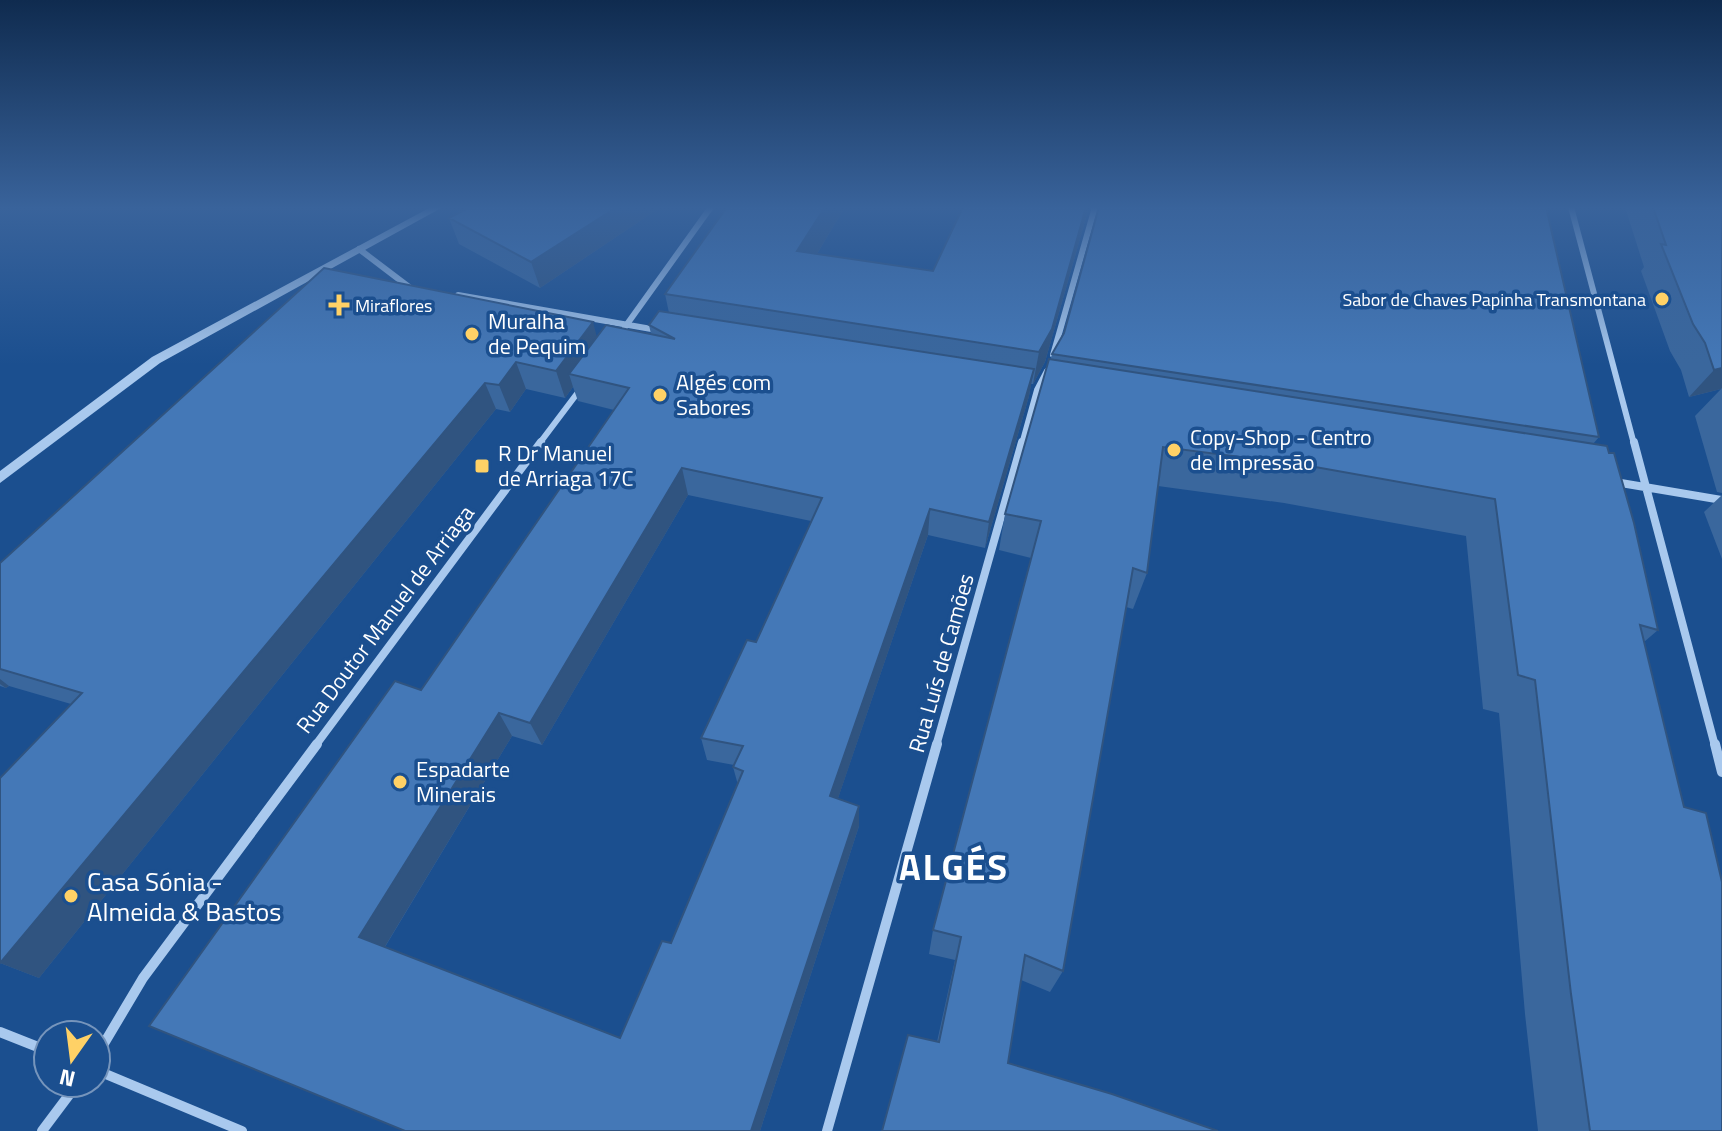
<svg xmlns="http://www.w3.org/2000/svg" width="1722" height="1131" viewBox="0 0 1722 1131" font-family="'Titillium Web',sans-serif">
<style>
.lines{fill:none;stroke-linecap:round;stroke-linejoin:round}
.minor-far2{stroke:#a9c9ee;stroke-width:6}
.minor-far1{stroke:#a9c9ee;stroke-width:8}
.minor{stroke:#a9c9ee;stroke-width:10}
.tertiary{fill:#a9c9ee;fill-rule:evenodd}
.wall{fill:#3a679d;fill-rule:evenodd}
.shaded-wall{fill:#305480}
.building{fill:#4478b7;stroke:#305480;stroke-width:2;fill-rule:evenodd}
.poi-dot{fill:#ffd166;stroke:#1b4f8f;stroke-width:3}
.labels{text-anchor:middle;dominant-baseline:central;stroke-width:7;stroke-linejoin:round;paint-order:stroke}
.far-poi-label{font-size:18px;fill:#fff;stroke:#1b4f8f;text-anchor:end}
.poi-label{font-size:22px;fill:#fff;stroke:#1b4f8f;text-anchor:start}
.street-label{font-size:22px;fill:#fff;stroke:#1b4f8f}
.near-poi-label{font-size:26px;fill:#fff;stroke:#1b4f8f;text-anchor:start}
.near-district-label{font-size:36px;font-weight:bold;letter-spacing:2px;fill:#fff;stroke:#1b4f8f}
</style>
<rect width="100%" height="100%" fill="#1b4f8f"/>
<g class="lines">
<path class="minor-far2" d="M1571,207L1634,444
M359,249L409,287
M458,295L657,330
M625,327L711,207
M1053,355L1095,207
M539,444L582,387
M1022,444L1037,390L1047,371"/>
<path class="minor-far1" d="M1634,442L1715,746
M1615,482L1722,500
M315,746L541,442
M936,746L1022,442"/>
<path class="minor" d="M1715,744L1722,772
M0,1032L48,1051
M96,1057L143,978L317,744
M96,1070L242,1131
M42,1131L78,1083
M827,1131L937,744"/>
<path class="tertiary" d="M431,207H443L160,363L0,483V471L152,357Z"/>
</g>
<path class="wall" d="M470,207H661L540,288L459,244L449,218Z
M727,207H845L817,254L933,271L963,207H1089L1045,362L1033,384H1031L1029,396L985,548L928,535L838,798L859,826L760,1131L149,1026L421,690L614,410L578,401L573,387L565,398L526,389L510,412L496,409L39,978L0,963L71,704L9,686L6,688L0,686V563L324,268L597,337L651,334L649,325L669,313L665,294ZM688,495L811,521L756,642L701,738L707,760L734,765L733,767L738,785L671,943L620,1038L385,947L512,736L542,745Z
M1625,207H1722V493L1717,492L1695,416L1721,389L1689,397L1681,370L1670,351L1641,271L1644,267Z
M1064,333L1599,437L1593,444L1658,630L1644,642L1722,1131H1538L1525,1014L1499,713L1483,709L1466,536L1284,503L1158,486L1147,573L1133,609L1126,607L1063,971L1050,992L1021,980L1008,1063L937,1042L955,960L929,954L933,930L1031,558L999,550L1005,514L1052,354Z
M1722,495V559L1704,512Z"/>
<path class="shaded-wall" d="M617,207H661L540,288L531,262Z
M825,207H845L799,284L797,251Z
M1086,207H1089L1045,362L1033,384L1039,352Z
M593,322L600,349L569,374L573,387L565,398L556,371Z
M516,362L526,389L510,412L499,385Z
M1722,368V388L1721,389L1689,397L1714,370Z
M1034,369L1029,396L985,548L989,522Z
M485,383L496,409L39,978L0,963Z
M682,468L688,495L542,745L530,723Z
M930,509L928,535L832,816L830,796Z
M0,679L9,686L6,688L0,684Z
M499,713L512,736L381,953L359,937Z
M859,806V826L760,1131H751Z"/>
<path class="building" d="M470,207H617L531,262L449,218Z
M727,207H825L797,251L933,271L963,207H1086L1052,329L1039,352L665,294Z
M1099,207H1546L1599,437L1052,354L1064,333Z
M1653,207H1722V368L1714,370L1705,343L1693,324L1661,244L1666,245Z
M324,268L593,322L556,371L516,362L499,385L485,383L0,963V778L82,693L0,669V563Z
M659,311L1034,369L989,522L930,509L830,796L859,806L751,1131H405L149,1026L395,681L421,690L629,388L569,374L606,325L675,339L649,325ZM682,468L822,498L756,642L747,640L701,738L743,746L733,767L743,771L671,943L662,941L620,1038L359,937L499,713L530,723Z
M1049,359L1607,446L1609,453H1614L1634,523L1658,630L1640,625L1684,807L1706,813L1722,882V1131H1590L1571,994L1535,680L1518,675L1495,499L1304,465L1163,447L1147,573L1133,568L1063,971L1025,955L1008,1063L1112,1094L1218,1131H882L908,1035L939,1042L961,937L933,930L1041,521L1005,514Z"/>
<linearGradient id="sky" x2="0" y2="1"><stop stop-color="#0f2b4f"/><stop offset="0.57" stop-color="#39639b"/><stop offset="1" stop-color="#39639b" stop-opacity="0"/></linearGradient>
<rect width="1722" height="365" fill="url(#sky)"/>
<g class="poi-dot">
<circle cx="1662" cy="299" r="8"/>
<path d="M335 293h8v8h8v8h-8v8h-8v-8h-8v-8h8z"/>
<circle cx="472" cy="334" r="8"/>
<circle cx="660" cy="395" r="8"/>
<circle cx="1174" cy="450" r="8"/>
<rect x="474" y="458" width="16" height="16" rx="4"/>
<circle cx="400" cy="782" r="8"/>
<circle cx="71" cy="896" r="8"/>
</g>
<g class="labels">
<g class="far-poi-label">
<text x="1646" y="299">Sabor de Chaves Papinha Transmontana</text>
<text x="355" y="305" text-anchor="start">Miraflores</text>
</g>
<g class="poi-label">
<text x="488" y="321">Muralha<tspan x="488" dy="25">de Pequim</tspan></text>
<text x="676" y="382">Algés com<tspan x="676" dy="25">Sabores</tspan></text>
<text x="1190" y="437">Copy-Shop - Centro<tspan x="1190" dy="25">de Impressão</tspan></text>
<text x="498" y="453">R Dr Manuel<tspan x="498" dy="25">de Arriaga 17C</tspan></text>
<text x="416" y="769">Espadarte<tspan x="416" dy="25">Minerais</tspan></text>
</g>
<g class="street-label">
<text transform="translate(385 619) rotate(-53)">Rua Doutor Manuel de Arriaga</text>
<text transform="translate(941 663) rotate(-74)">Rua Luís de Camões</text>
</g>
<g class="near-poi-label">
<text x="87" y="881">Casa Sónia -<tspan x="87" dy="30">Almeida &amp; Bastos</tspan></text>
</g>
<g class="near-district-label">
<text x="954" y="866">ALGÉS</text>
</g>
</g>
<g transform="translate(72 1059) rotate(194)"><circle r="38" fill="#1b4f8f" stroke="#7695bc" stroke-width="2"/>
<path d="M0-6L14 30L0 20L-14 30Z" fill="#ffd166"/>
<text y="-12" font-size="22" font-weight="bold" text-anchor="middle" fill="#ffffff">N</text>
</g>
</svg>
